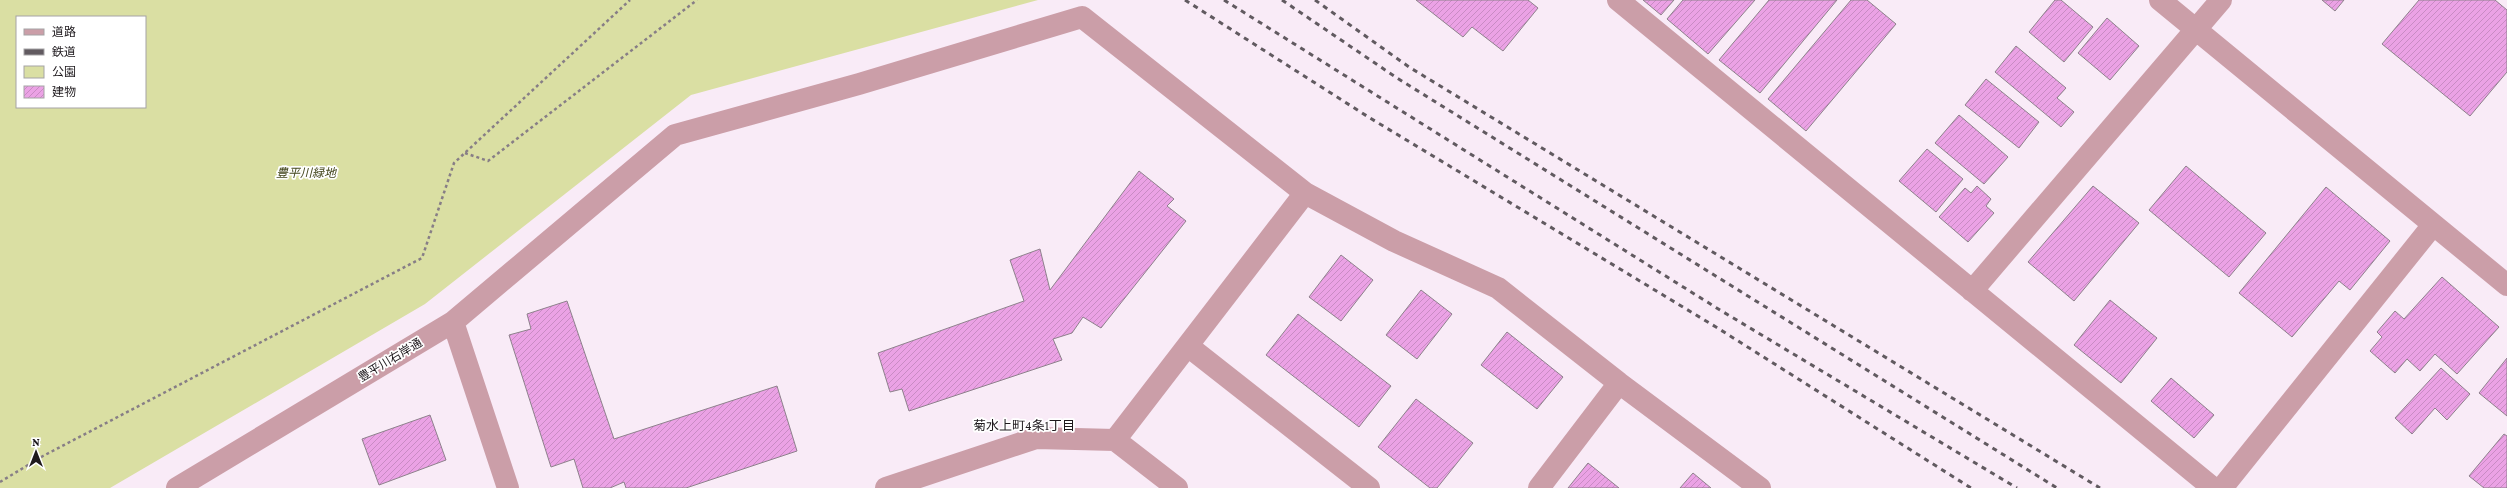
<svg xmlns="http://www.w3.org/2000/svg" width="2507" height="488" viewBox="0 0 2507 488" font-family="'Crimson Pro','Noto Sans JP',serif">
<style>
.park{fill:#dadfa3;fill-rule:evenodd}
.building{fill:url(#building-hatch);stroke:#8e818c}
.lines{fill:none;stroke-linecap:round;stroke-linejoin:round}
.path{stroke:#877e86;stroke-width:2.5;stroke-dasharray:3 3;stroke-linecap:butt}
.minor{stroke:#cb9ea8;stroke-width:22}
.rail{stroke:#615a60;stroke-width:3;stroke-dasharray:5 5;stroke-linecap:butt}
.labels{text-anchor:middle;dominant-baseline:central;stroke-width:3.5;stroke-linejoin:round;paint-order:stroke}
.park-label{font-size:12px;font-style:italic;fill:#44471e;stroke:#fff}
.street-label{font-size:12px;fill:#1e191d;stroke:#fff}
.neighbourhood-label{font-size:13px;fill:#1e191d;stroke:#fff}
</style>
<defs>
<pattern id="building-hatch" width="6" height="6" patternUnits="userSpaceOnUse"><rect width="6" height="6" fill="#eba2e5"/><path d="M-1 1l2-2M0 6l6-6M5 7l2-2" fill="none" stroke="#c98bc4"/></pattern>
</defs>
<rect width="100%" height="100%" fill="#f9ebf7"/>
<path class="park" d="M0,0H1038L691,95L425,304L110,488H0ZM17,17H145V107H17Z"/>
<path class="building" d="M1416,0H1528L1538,8L1503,51L1472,27L1463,37Z
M1643,0H1674L1661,15Z
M1683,0H1755L1708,54L1667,19Z
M1769,0H1837L1760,93L1719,60Z
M1851,0H1867L1896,24L1806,131L1768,99Z
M2055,0H2061L2093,27L2064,62L2029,32Z
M2322,0H2344L2335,11Z
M2419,0H2495L2507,10V72L2470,116L2382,44Z
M2107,18L2139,46L2110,80L2078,53Z
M2016,46L2066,88L2057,98L2074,112L2061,127L1995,72Z
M1986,79L2039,122L2019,148L1965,105Z
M1959,115L2008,157L1984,184L1935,143Z
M1927,149L1963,179L1936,212L1899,181Z
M2186,166L2266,233L2229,277L2149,210Z
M1139,171L1174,199L1167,206L1186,221L1101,328L1083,317L1072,333L1053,339L1062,360L909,411L902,389L890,392L878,353L1024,301L1010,260L1040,249L1050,290Z
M1977,186L1991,199L1986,206L1994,213L1968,242L1939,217L1965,188L1971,193Z
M2093,186L2139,223L2074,301L2028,262Z
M2326,187L2390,241L2350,290L2339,281L2292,337L2239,293Z
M1341,255L1373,280L1341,321L1309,297Z
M2442,277L2499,327L2457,374L2435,354L2420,371L2407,359L2395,373L2370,351L2382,337L2377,332L2395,311L2404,319Z
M1421,290L1452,314L1417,359L1386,335Z
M2110,300L2157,338L2121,383L2074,345Z
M567,301L614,439L777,386L797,451L686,488H626L624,482L610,488H583L574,459L551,467L509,335L531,329L527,314Z
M1298,314L1391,386L1359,427L1266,355Z
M1507,332L1563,377L1537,409L1481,365Z
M2507,358V416L2479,393Z
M2441,368L2470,394L2447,420L2435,408L2412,434L2395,418Z
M2171,378L2214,415L2194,438L2151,401Z
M1416,399L1473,443L1437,488H1430L1378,447Z
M430,415L446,460L379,485L362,439Z
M2504,434L2507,436V488H2484L2469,476Z
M1588,463L1619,488H1568Z
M1693,473L1711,488H1680Z"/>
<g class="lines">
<path class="path" d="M465,153L488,161L697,0
M0,482L43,456L422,258L454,163L630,0"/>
<path class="minor" d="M1618,0L2213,488
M2160,0L2507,285
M1972,291L2221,0
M453,322L675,135L859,84L1082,17L1305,193L1394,241L1498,288L1619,383L1760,488
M1188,346L1369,488
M1115,440L1305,193
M177,488L453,322L508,488
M886,488L1036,438L1115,440L1177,488
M1539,488L1619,383
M2222,488L2433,225"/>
<path class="rail" d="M1185,0L1370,118L1716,327L1971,488
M1224,0L1720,310L2017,488
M1282,0L1397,78L2057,488
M1315,0L1409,67L2100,488"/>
</g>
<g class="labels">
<g class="park-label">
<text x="306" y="173">豊平川緑地</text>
</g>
<g class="street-label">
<text transform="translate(390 360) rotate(-31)">豊平川右岸通</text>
</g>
<g class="neighbourhood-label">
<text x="1024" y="425">菊水上町4条1丁目</text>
</g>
</g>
<rect x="16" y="16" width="130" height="92" fill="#ffffff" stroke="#a5a3a5"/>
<rect x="24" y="29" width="20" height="6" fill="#cb9ea8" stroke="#a5a3a5"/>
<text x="52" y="36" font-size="12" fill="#1e191d">道路</text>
<rect x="24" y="49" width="20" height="6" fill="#615a60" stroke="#a5a3a5"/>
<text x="52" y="56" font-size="12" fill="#1e191d">鉄道</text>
<rect x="24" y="66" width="20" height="12" fill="#dadfa3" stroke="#a5a3a5"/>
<text x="52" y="76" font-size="12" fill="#1e191d">公園</text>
<rect x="24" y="86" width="20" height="12" fill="url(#building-hatch)" stroke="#a5a3a5"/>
<text x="52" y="96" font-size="12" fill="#1e191d">建物</text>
<g transform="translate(36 452)" stroke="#ffffff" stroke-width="3" paint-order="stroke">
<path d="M0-3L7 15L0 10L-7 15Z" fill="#1e191d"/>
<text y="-6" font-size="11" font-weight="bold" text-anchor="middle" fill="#1e191d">N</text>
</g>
</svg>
